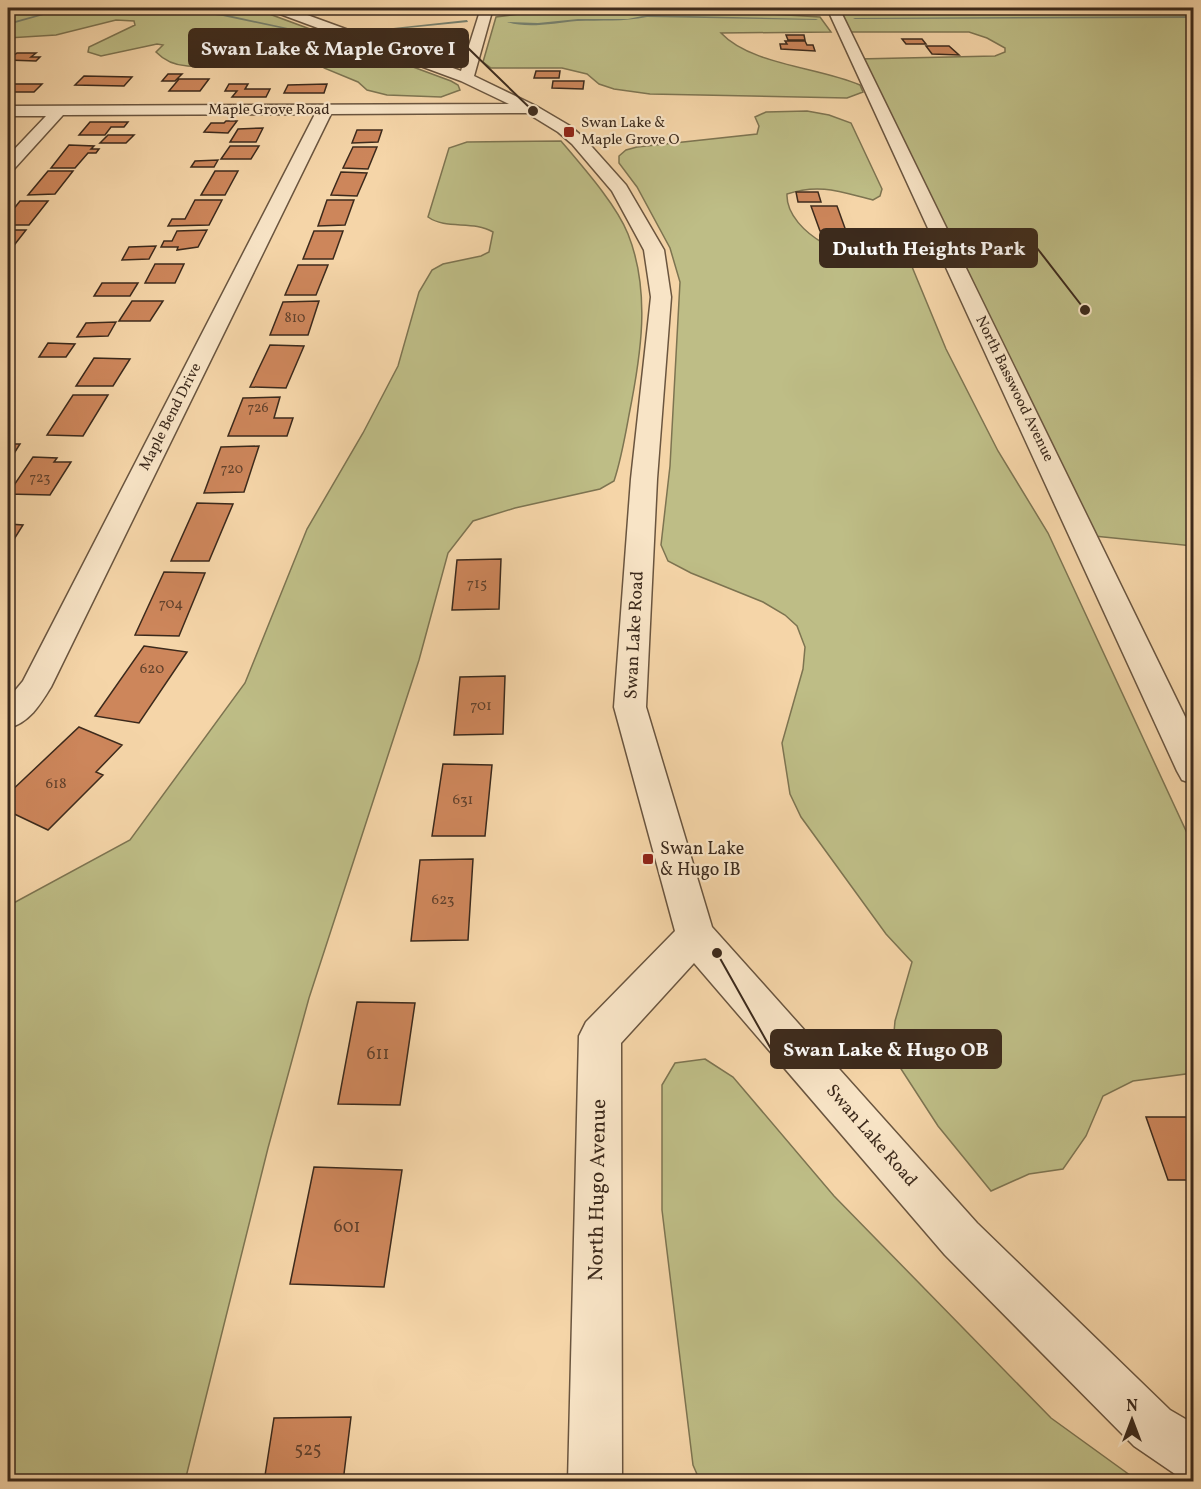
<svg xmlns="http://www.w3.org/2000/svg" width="1201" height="1489" viewBox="0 0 1201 1489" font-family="Vollkorn,serif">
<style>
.green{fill:#bebd86;stroke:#7d7451;stroke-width:1.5}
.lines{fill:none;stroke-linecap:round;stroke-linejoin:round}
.stream{fill:#76806e;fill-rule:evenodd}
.building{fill:#cd865b;stroke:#3c2a1c;stroke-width:1.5}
.minor-casing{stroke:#6a553f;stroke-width:3}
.minor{fill:#f8e4c6;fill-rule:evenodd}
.poi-dot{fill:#8f2418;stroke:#f8e4c6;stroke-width:2}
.labels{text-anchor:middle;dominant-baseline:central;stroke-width:4.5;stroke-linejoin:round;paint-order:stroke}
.far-number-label{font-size:14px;fill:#60412c}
.far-street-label{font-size:15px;fill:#3c2a1c;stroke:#f8e4c6}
.far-poi-label{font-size:15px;fill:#3c2a1c;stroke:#f8e4c6;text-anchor:start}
.number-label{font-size:15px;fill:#60412c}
.street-label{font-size:18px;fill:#3c2a1c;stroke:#f8e4c6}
.poi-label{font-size:18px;fill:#3c2a1c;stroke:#f8e4c6;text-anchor:start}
.near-number-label{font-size:18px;fill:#60412c}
.near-street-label{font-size:21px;fill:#3c2a1c;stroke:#f8e4c6}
.leader{fill:none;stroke:#3c2a1c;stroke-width:2}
.callout-dot{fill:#3c2a1c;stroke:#f8e4c6;stroke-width:2}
.callout{fill:#3c2a1c;stroke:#3c2a1c;stroke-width:2}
.callout-label{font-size:20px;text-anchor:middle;font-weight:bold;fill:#fff}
</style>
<rect width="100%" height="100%" fill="#f5d5a8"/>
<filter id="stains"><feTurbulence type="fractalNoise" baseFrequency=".00333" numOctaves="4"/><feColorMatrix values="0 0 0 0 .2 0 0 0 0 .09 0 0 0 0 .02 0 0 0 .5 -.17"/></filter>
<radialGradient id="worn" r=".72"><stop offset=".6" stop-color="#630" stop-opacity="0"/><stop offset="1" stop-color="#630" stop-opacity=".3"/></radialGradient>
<path class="green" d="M8,8H253L451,81L458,85L460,90L441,97L387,95L367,90L358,82L324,68L322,63C299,55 268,56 243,59C214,62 180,77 156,52L163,45L157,44L101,56L88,52L89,47L135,25L134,21L116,20L56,35L8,38Z
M563,8H738L755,13L820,17L831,32L721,33C751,65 819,67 860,85L863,92L847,98L650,94L614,89L599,84L587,74L562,68H491L483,62L496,17Z
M833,8H1193V546L1084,535L858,59L995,56L1005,52V48L987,38L969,32H844Z
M807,111L829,115L851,123L882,189L880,196L873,200C841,192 820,183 787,194C786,215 806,233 823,243C843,243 890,232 903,245L946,349L998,451L1048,533L1193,846V1073L1133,1081L1103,1096L1086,1136L1063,1169L1029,1174L991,1191L938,1126L892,1055L895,1021L912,962L886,934L801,817L790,794L782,743L803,669L805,647L797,626L785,615L763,602L691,573L668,561L661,545L670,466L680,282L670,248L637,187L619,163V156L626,150L637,147L757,134L759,126L755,117L766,112Z
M561,141C582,166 616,204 628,234C651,292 641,355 629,415C625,437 621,460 614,481L600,489L515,508L473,521L448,553L419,660L309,998L268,1148L185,1481H8V906L130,840L245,683L307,529L363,433L398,366L419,292L432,270L443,264L481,256L489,252L493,232C473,220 446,230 428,217L449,148L467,142Z
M705,1059L733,1077L834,1196L1051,1418L1138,1481H700L693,1465L662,1210V1085L675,1063Z"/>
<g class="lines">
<path class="stream" d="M63,8H68L8,25V23Z
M158,8L223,14L311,33L309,34L223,16Z
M647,15L816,19L818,20L647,17C623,22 601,20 577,21C554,23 528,29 507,22L538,23L578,19H628Z
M1194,16V18L853,19L855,18Z
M467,20L468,22L377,31L375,30Z"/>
</g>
<path class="building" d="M786,35H804L805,40H788Z
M902,39H922L926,44H906Z
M785,41H805L807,45H813L815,51L781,49L780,44H787Z
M926,46H949L959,55L932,54Z
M17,53H36L31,57H40L36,61L8,60Z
M536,71H560L559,78H534Z
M168,74H182L175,81H162Z
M84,76L132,77L124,86L75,85Z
M179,79H209L200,91H169Z
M553,81H584L583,89L552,88Z
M8,84H42L34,92H8Z
M229,84H248L245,89H270L266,97H232L237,91H225Z
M327,84L324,93H284L288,85Z
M226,121H237L228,133L204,132L211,123H224Z
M90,122H128L124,127H111L105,135H79Z
M263,128L256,142H230L238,129Z
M357,130H382L378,142L352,143Z
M108,135H134L126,143H100Z
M69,145L94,146L91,149H99L96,153H88L75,168H51Z
M230,146H259L251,159H221Z
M353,147H377L368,169L343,168Z
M218,160L214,167H191L195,161Z
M48,171H73L55,194L28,195Z
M215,171H238L225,195H201Z
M341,172L367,173L357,196L331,195Z
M796,192H818L821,202H798Z
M195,200H222L209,225L168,226L172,219H185Z
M327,200H354L345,225L318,226Z
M20,201H48L29,225H8V216Z
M811,206H837L846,231H820Z
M8,230H26L8,253Z
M207,230L198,247L177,250L178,247H161L164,241H172L177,231Z
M314,231H343L333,259H303Z
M156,246L149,259L122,260L129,247Z
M155,264H184L175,283H145Z
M298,265H328L316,295H285Z
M102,283H138L130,296H94Z
M132,301H163L150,321H119Z
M319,301L308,335H270L283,302Z
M116,322L108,336L77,337L86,323Z
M48,343L75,344L66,357H39Z
M270,345L304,346L286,388L250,387Z
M94,358L130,359L113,386H76Z
M73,395H108L83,436L47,435Z
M280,397L274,418H293L287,436H228L243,398Z
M8,444H20L8,463Z
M259,446L244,492L204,493L221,447Z
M33,457L57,458L54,462H71L50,495L8,494Z
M197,503L233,504L209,561H171Z
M8,524L23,525L8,549Z
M501,559L499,609L452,610L457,560Z
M164,572L205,573L179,636L135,635Z
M144,646L187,652L139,723L95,716Z
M505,676L503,734L454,735L460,677Z
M79,727L122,745L96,772L103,775L48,830L8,811V794Z
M443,764L492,765L485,836H432Z
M473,859L468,940L411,941L420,860Z
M357,1002L415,1003L400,1105L338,1104Z
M1146,1117H1194V1180H1168Z
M314,1167L402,1170L384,1287L290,1284Z
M351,1417L343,1482H264L274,1418Z"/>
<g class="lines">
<g class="minor-casing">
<path id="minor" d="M271,8H288L461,71L481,8H493L474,76L536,106L570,126L584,138L626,185L664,250L671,297L657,479L646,707L712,927L977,1223L1170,1410L1194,1424V1481L1175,1474L1134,1446L945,1255L694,963L621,1043L622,1482H568L579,1036L586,1022L675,931L614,707L631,479L651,297L644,250L612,191L572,144L558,132L527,113L331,114L51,687C40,705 29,723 8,728V699L23,681L315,114L63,115L14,169L8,170V156L46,116H8V106L509,104L461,81L272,11Z
M827,8H839L1194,735V784L1182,780L1177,771Z"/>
</g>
<use href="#minor" class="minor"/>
</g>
<g class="poi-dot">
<rect x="563" y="126" width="12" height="12" rx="3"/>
<rect x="642" y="853" width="12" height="12" rx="3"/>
</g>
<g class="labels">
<g class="far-number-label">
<text x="295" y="318">810</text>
<text x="258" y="408">726</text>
<text x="232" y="469">720</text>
<text x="40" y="478">723</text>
</g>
<g class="far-street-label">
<text x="269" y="110">Maple Grove Road</text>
<text transform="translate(1014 389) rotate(64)">North Basswood Avenue</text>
<text transform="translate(171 417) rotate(-63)">Maple Bend Drive</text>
</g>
<g class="far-poi-label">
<text x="581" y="123">Swan Lake &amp;<tspan x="581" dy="17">Maple Grove O</tspan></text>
</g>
<g class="number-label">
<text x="477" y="584">715</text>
<text x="171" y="604">704</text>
<text x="152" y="669">620</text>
<text x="481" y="706">701</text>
<text x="56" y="784">618</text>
<text x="463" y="800">631</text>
<text x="443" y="900">623</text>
</g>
<g class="street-label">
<text transform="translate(635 635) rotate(-87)">Swan Lake Road</text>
<text transform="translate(871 1136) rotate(49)">Swan Lake Road</text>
</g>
<g class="poi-label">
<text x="660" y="849">Swan Lake<tspan x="660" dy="21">&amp; Hugo IB</tspan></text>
</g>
<g class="near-number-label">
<text x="378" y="1054">611</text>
<text x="347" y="1227">601</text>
<text x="308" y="1450">525</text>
</g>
<g class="near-street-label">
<text transform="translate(598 1190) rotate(-89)">North Hugo Avenue</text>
</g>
</g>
<path class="leader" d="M533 111L468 48M1085 310L1037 248M717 953L771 1049"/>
<g class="callout-dot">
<circle cx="533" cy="111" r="6"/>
<circle cx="1085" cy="310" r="6"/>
<circle cx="717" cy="953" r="6"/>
</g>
<g class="callout">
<rect x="189" y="29" width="279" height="38" rx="6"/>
<rect x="820" y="229" width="217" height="38" rx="6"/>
<rect x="771" y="1030" width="230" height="38" rx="6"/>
</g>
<g class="callout-label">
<text x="328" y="55">Swan Lake &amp; Maple Grove I</text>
<text x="929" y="255">Duluth Heights Park</text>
<text x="886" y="1056">Swan Lake &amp; Hugo OB</text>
</g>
<rect width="1201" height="1489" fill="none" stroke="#f5d5a8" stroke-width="30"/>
<rect x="9" y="9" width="1183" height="1471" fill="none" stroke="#3c2a1c" stroke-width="3"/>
<rect x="15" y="15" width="1171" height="1459" fill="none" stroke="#3c2a1c" stroke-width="1.5"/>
<g transform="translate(1132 1420)" stroke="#f8e4c6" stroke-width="4.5" paint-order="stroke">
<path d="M0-4.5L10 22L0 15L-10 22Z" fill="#3c2a1c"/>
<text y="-9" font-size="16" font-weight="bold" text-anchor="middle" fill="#3c2a1c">N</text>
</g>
<rect width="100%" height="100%" filter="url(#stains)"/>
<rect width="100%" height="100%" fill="url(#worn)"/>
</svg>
